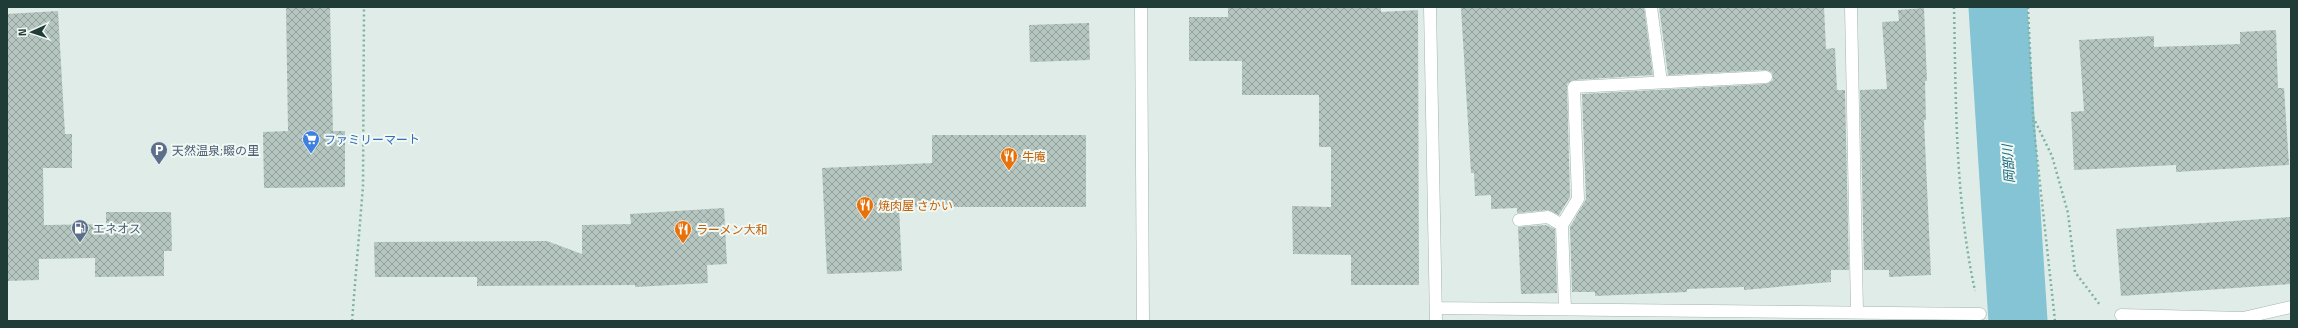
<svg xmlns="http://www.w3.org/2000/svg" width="2298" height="328" viewBox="0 0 2298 328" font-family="'Titillium Web','Noto Sans JP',sans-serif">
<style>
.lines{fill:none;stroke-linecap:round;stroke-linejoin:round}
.river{stroke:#84c4d4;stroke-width:59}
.building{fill:url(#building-cross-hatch)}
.minor-casing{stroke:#a2b4ae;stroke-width:13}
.path{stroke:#7eb1a3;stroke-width:2.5;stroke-dasharray:2 3;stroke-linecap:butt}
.minor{stroke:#fff;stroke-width:12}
.labels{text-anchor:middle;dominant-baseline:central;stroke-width:4;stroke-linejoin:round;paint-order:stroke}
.shop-label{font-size:12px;fill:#366cbe;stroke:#f0f8f4;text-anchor:start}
.service-label{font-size:12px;fill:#4e5e75;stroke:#f0f8f4;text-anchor:start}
.food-label{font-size:12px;fill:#c56008;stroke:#f0f8f4;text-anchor:start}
.water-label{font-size:13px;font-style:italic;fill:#17667b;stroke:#f0f8f4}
</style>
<defs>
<pattern id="building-cross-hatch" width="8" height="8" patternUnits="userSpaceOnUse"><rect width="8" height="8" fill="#b5c6c0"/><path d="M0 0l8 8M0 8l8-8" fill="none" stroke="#93a29d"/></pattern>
</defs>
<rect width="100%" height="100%" fill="#e0ece7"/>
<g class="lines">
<path class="river" d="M1998,7L2018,321"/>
</g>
<path class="building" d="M286,7H330L333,131H345V187L264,188L263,132L288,131Z
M1228,7H1381V12L1418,10L1419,285H1351V255L1293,254L1292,206L1331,207V147H1319V95H1242V61H1189V17H1228Z
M1644,7L1653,75L1574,80L1567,84L1570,197L1559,215L1548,210L1517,213V208L1491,209V195L1475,196L1474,173H1471L1461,8Z
M1659,7H1824L1826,49L1835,48L1837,90H1845L1849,270H1831V282L1744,290V287L1687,289V292L1595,296V292H1572L1570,227L1586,199L1582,94L1766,84L1773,80L1772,73L1766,70L1668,75Z
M1924,8L1927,81H1925L1926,120H1924L1931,275L1889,277V270H1864L1860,90L1887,89L1882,22L1899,21L1898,10Z
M58,11L65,134H72V168H43L44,225L106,224V212H171L172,251H164V276L95,277V258L39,259V280L7,281V14Z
M1089,23L1090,60L1030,62L1029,25Z
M2276,30L2278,88H2284L2289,165L2176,172V165L2074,170L2071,112L2084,111L2079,40L2154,36V47L2240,44V32Z
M932,135H1086V207H899L902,271L827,274L822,168L932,163Z
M724,208L727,264L707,265L708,283L635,287V285L477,286V277H375L374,242L547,241L582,254V225L631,224L630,214Z
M2291,217V284L2121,296L2116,229Z
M1546,225L1555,229L1557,293L1521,294L1518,227Z"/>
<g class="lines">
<g class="minor-casing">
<path id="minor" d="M1141,7L1143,321
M1430,7L1436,321
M1651,7L1661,82
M1851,7L1857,312
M1519,220L1548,217L1562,225
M1436,308L1980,314
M1565,309L1562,225L1578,199L1574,87L1766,77
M2121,315L2243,318L2291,307"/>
</g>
<path class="path" d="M1954,7C1956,102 1955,198 1975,291
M2028,7L2033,117L2052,156L2068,213L2075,272L2100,305
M2033,120L2055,321
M352,321L363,186L364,7"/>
<use href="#minor" class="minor"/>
</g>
<defs>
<g id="supermarket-pin" transform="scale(0.9)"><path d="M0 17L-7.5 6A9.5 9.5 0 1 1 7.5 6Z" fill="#3f7fe0" stroke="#f0f8f4"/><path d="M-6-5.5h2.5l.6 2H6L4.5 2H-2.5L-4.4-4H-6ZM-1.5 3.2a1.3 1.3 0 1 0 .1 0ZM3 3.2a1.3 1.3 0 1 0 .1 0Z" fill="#fff"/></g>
<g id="parking-pin" transform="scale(0.9)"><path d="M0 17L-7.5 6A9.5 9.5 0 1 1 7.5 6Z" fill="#5c6f8a" stroke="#f0f8f4"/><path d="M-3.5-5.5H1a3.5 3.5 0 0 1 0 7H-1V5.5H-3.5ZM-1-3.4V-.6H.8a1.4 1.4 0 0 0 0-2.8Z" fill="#fff"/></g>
<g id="restaurant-pin" transform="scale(0.9)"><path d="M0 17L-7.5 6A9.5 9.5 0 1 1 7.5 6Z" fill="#e8710a" stroke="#f0f8f4"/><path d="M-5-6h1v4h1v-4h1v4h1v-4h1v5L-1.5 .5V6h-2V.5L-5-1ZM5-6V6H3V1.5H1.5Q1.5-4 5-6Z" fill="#fff"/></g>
<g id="fuel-pin" transform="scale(0.9)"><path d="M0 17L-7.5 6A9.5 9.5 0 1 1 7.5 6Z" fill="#5c6f8a" stroke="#f0f8f4"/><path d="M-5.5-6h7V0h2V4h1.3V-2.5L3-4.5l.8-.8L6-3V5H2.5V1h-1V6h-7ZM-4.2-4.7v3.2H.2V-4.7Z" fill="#fff"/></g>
</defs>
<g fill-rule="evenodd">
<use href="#supermarket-pin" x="311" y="139"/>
<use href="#parking-pin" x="159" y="150"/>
<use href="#restaurant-pin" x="1009" y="156"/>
<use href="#restaurant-pin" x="865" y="205"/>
<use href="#fuel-pin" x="80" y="228"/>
<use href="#restaurant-pin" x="683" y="229"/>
</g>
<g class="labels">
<g class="shop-label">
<text x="324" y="139">ファミリーマート</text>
</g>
<g class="service-label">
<text x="172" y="150">天然温泉;畷の里</text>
<text x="93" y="228">エネオス</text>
</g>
<g class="food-label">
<text x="1022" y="156">牛庵</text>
<text x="878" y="205">焼肉屋 さかい</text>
<text x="696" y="229">ラーメン大和</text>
</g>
<g class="water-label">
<text transform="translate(2008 164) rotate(-94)">岡部川</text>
</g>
</g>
<rect width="2298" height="328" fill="none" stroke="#1f3d36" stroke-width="16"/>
<g transform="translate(32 32) rotate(267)" stroke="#f0f8f4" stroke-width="3" paint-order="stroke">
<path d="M0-3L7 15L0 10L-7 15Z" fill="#1f3d36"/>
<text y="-6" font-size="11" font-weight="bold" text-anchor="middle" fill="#1f3d36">N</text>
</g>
</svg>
